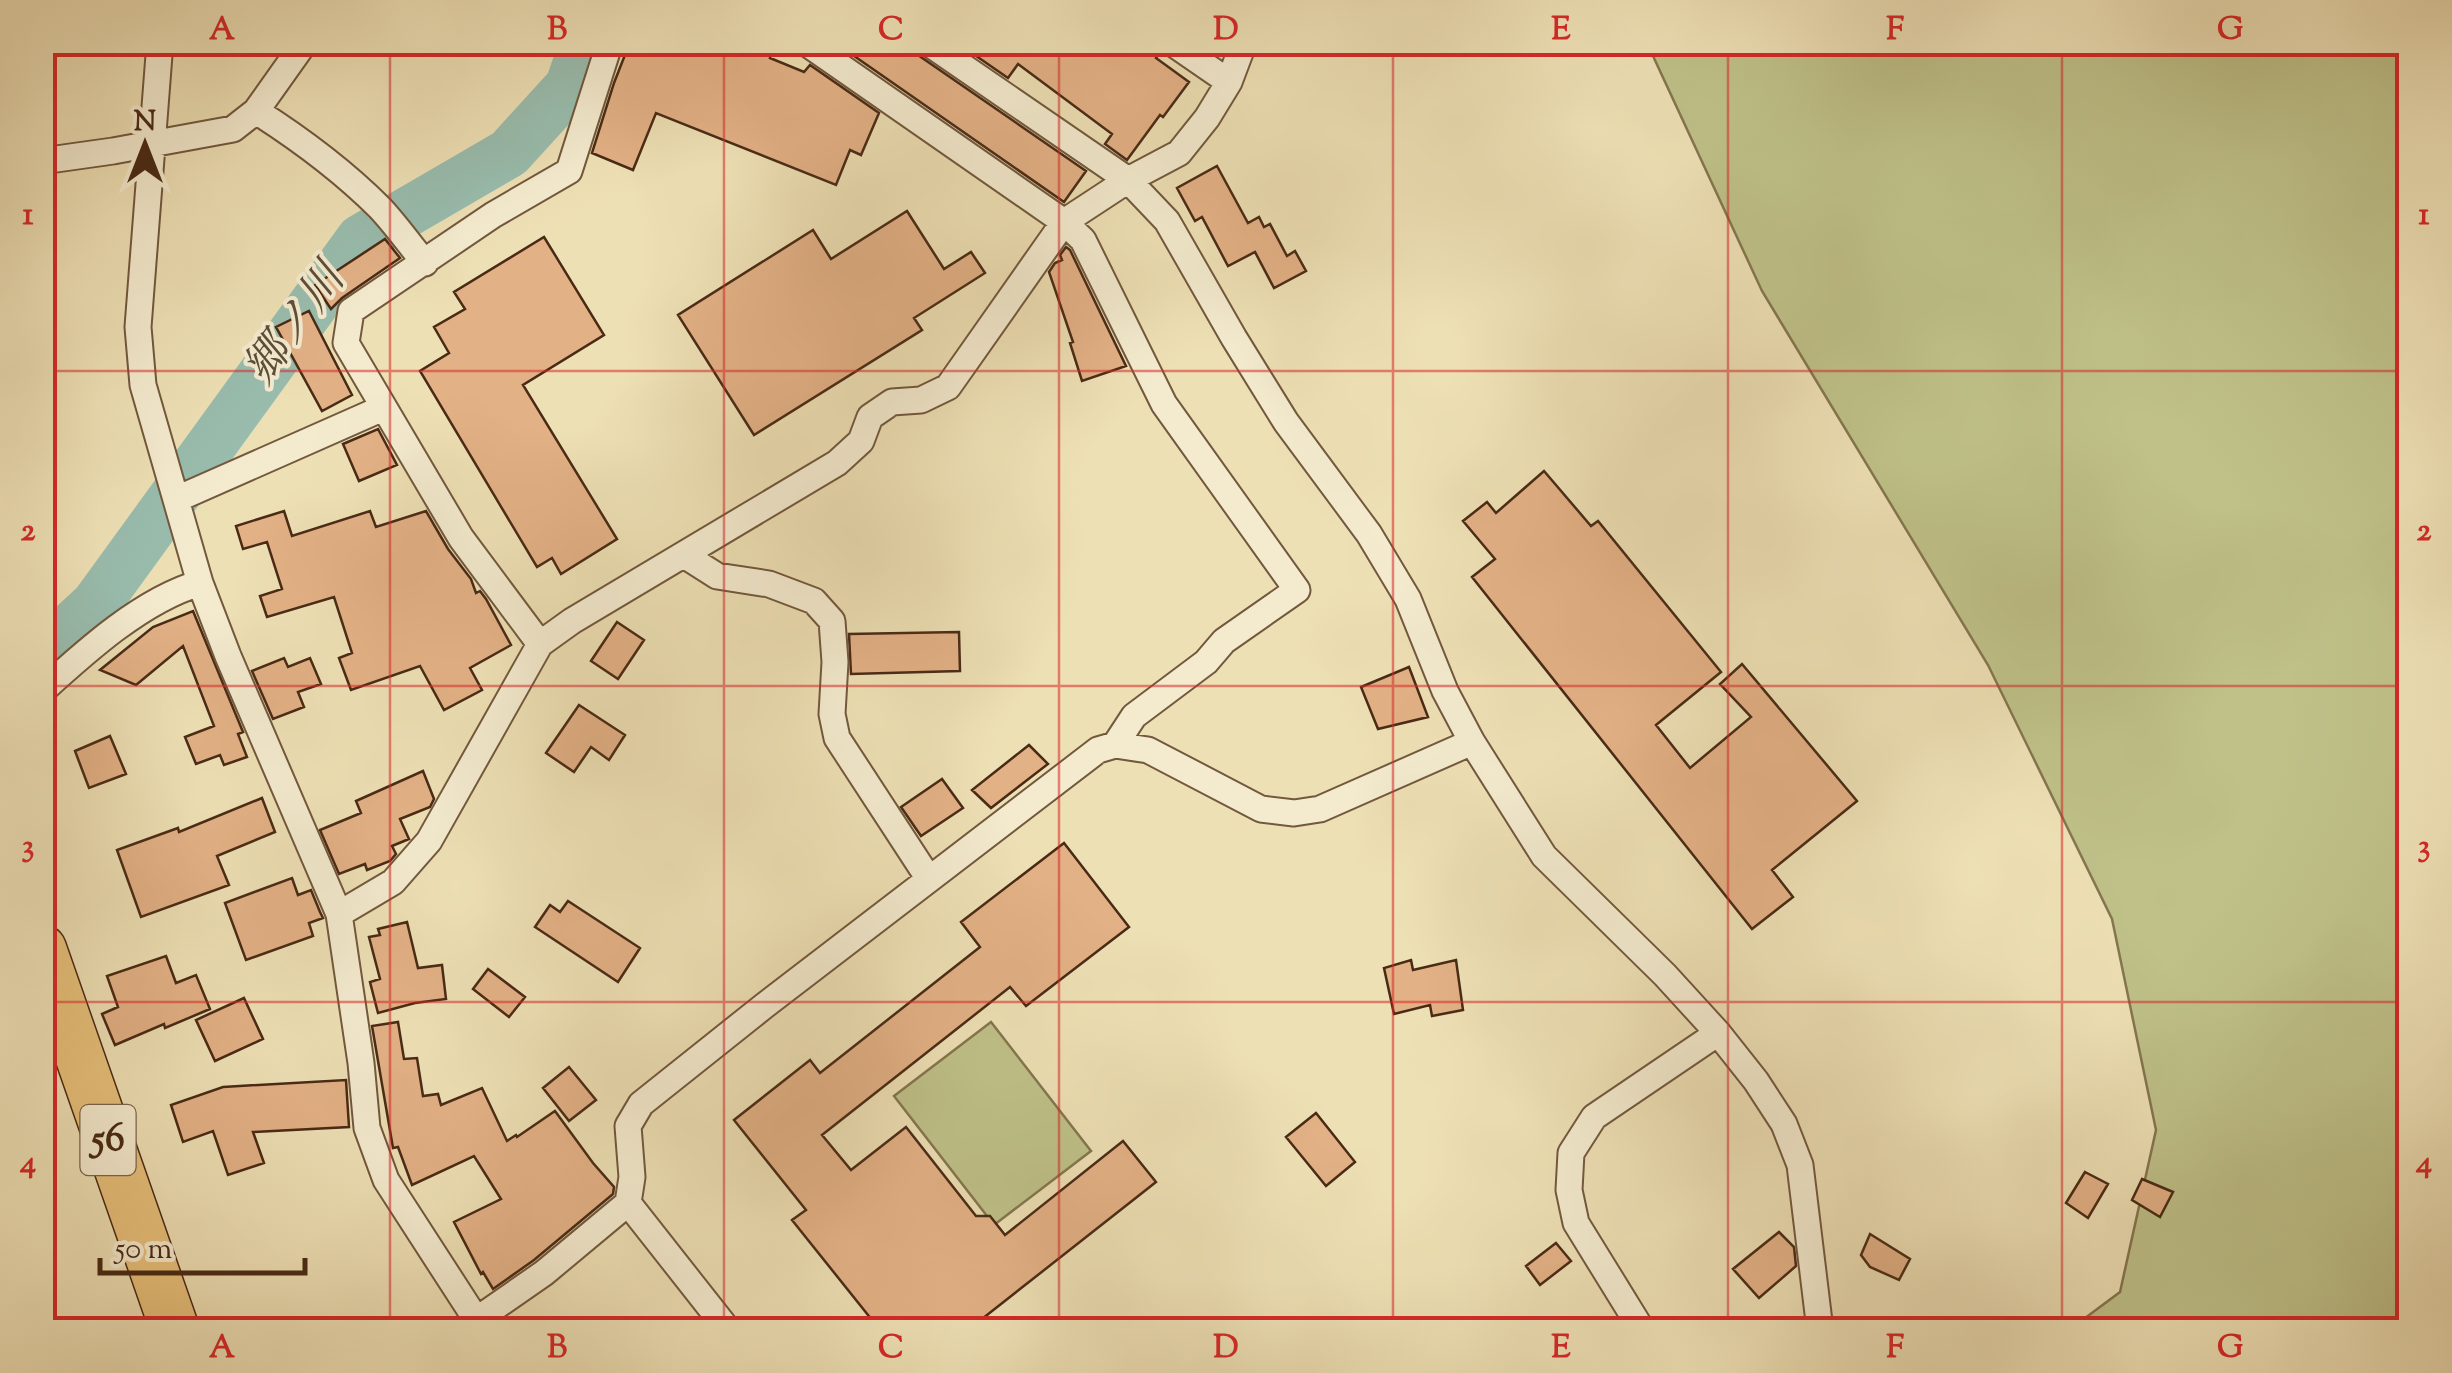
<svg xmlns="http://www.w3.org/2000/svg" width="2452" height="1373" viewBox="0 0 2452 1373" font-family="'Sorts Mill Goudy','Noto Serif JP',serif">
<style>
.green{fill:#bfc189;stroke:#84764f;stroke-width:2.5}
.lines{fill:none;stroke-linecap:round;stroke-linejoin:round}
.river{stroke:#99bdae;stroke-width:50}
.building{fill:#e3b186;stroke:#492a15;stroke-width:2.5}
.street-casing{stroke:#72583d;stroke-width:29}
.highway-casing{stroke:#492a15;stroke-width:51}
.street{stroke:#f4ebcf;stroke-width:25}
.highway{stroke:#e7c07a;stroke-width:48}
.grid{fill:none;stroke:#d62828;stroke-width:2.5;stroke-opacity:0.55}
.labels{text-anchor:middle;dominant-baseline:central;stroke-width:8;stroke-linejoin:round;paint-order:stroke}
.shield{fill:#f4ebcf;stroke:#7c644d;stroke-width:2.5}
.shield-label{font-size:40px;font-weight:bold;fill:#492a15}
.water-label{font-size:45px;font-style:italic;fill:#5d4f3b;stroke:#f4ebcf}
.neatline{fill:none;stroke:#d62828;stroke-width:4}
.grid-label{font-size:32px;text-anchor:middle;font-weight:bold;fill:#d62828}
</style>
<rect width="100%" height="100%" fill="#eee0b5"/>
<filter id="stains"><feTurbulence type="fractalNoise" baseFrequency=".002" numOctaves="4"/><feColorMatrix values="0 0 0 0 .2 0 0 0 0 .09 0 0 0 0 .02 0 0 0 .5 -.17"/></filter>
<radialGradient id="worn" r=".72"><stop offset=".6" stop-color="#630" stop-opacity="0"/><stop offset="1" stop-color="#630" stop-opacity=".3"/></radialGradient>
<path class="green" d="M1647,43H2409V1330H2069L2120,1292L2156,1130L2112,919L1988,665L1762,291Z
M991,1022L1091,1151L994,1225L894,1096Z"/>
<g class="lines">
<path class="river" d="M42,654L96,604L361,239L509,153L570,86L585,42"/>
</g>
<path class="building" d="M630,42H776L770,58L804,72L810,65L879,113L861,155L850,150L836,185L656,113L633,170L592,153L614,83Z
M834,42H911L913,50L918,55L1086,171L1064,202Z
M956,42H1141L1158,55L1156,58L1189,82L1163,117L1160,115L1127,160L1105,144L1112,134L1018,64L1008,78Z
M1217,166L1248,223L1259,217L1264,227L1270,224L1287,256L1295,251L1306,271L1274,288L1255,252L1228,266L1202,217L1195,221L1177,188Z
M907,211L944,269L971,252L985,273L914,318L922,330L754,435L678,315L813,230L831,259Z
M544,237L604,335L523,385L617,539L561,574L552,558L537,567L420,371L449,353L434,327L465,309L454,292Z
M385,239L400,258L342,298L331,309L315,285Z
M1066,247L1070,250L1126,366L1082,381L1070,343L1073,342L1049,272L1055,263L1062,260L1060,255Z
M309,311L352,395L322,411L276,327Z
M378,429L397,465L359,481L343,444Z
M1544,471L1591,526L1598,521L1721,672L1656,725L1690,768L1751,717L1720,684L1742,664L1857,801L1772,870L1793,897L1752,929L1472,577L1495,559L1463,521L1487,502L1496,513Z
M284,511L292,536L370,511L376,527L426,511L448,549L471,579L476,593L480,591L486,599L511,645L470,668L482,690L444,710L420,666L351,690L339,658L352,653L334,597L267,617L260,596L282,589L267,542L243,549L236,526Z
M193,611L243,732L238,734L247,757L224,765L220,755L196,764L185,737L214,726L183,646L136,685L100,670L153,627Z
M617,622L644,640L618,679L591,661Z
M959,632L960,671L851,674L849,634Z
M284,658L288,667L310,658L321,684L298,692L304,707L273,719L252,671Z
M1409,667L1428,717L1378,729L1361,687Z
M579,705L625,735L609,760L591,747L574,772L546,753Z
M110,736L126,774L89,788L75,751Z
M1029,745L1048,764L991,808L972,790Z
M423,771L434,799L430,807L400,819L409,839L392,846L396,854L390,861L367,870L365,864L339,874L320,830L361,813L356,801Z
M942,779L963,808L921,836L901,807Z
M262,798L275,832L217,856L229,885L141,917L117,850L178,828L179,832Z
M1064,843L1129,927L1026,1006L1010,987L822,1135L851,1170L906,1127L976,1216H990L1005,1235L1123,1141L1156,1182L968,1330H880L792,1220L806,1210L734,1120L810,1060L820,1073L980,947L961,922Z
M292,878L298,895L311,890L320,912L323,918L309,923L313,936L246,960L225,903Z
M568,901L640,948L618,982L535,927L550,905L560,912Z
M407,922L418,968L442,965L446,999L415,1003L378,1013L370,982L380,979L369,937L380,935L378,929Z
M166,956L176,983L196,975L210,1009L165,1028L164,1024L115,1045L102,1014L118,1007L107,976Z
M1411,960L1413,970L1456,960L1463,1010L1432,1016L1430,1005L1394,1014L1384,968Z
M488,969L525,997L509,1017L473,989Z
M244,998L263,1039L215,1061L196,1020Z
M398,1022L404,1059L417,1058L423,1096L438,1094L441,1105L482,1088L507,1141L516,1135L517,1137L555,1111L593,1163L614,1187L613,1194L534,1260L493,1289L483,1272L481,1274L454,1222L501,1199L474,1156L412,1185L398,1147L393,1148L372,1026Z
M569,1067L596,1100L569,1121L543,1088Z
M346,1080L349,1127L253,1132L264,1163L228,1175L213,1131L183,1142L171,1105L223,1087Z
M1316,1113L1355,1162L1326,1186L1286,1137Z
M2085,1172L2108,1184L2088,1218L2066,1203Z
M2142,1179L2173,1192L2160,1217L2132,1200Z
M1779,1232L1794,1247L1796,1266L1759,1298L1733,1269Z
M1870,1234L1910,1259L1899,1280L1870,1267L1861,1255Z
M1556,1243L1571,1261L1540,1285L1526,1266Z"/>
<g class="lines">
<g class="street-casing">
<path id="street" d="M160,42L138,327L143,385L200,583L228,656L339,914L361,1063L367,1128L386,1180L483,1330
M805,42L1064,222L1083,240L1164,404L1297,590L1224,641L1206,662L1134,716L1115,745
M927,42L1128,180L1167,221L1234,338L1286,422L1369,534L1408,599L1445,691L1472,742L1544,856L1665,975L1718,1033L1756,1081L1784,1124L1800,1165L1820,1330
M1171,42L1229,82
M256,111C300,139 342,170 380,208C396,225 410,245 425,263
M42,161L113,151L233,129L256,111L305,42
M177,499L383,408
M684,555L717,576L769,584L814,601L832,621L835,662L832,714L837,738L929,879
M540,644L461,538L346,343L351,311L493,215L569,171L610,42
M42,691C86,651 142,600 200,583
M339,914L393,882L429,841L540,644L572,621L837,463L861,441L870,417L892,402L921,400L948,387L1064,222L1128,180L1179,153L1207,118L1229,82L1244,42
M628,1203L728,1330
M462,1330L544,1273L628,1203L632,1177L628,1126L641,1104L764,1006L1098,750L1115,745L1148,750L1261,809L1294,813L1320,809L1472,742
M1642,1330L1576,1223L1569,1190L1571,1153L1594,1117L1718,1033"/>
</g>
<g class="highway-casing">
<path id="highway" d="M42,949L175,1330"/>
</g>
<use href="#street" class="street"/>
<use href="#highway" class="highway"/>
</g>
<path class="grid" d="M390,42V1330M724,42V1330M1059,42V1330M1393,42V1330M1728,42V1330M2062,42V1330M42,371H2410M42,686H2410M42,1002H2410"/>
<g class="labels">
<rect class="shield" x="80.5" y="1105" width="55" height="70" rx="8"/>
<g class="shield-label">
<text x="108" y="1140">56</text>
</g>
<g class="water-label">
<text transform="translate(297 326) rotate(-54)">郷ノ川</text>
</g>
</g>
<rect width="2452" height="1373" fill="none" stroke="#eee0b5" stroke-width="110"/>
<g transform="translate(145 145)" stroke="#f4ebcf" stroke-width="8" paint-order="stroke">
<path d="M0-8L18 38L0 25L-18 38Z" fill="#492a15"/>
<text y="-15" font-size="28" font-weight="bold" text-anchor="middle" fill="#492a15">N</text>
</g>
<path d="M100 1258v15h205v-15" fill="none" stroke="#492a15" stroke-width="5"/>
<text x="115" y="1258" font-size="30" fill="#492a15" stroke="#f4ebcf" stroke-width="8" paint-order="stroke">50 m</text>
<rect x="55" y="55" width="2342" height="1263" class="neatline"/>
<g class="grid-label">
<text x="222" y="39">A</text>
<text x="557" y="39">B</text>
<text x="891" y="39">C</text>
<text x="1226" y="39">D</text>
<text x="1561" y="39">E</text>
<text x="1895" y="39">F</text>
<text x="2230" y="39">G</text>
<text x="28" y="224">1</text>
<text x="2424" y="224">1</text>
<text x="28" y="540">2</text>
<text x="2424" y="540">2</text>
<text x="28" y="856">3</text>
<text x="2424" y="856">3</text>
<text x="28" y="1172">4</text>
<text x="2424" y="1172">4</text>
<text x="222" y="1357">A</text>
<text x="557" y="1357">B</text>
<text x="891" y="1357">C</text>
<text x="1226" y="1357">D</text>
<text x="1561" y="1357">E</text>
<text x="1895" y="1357">F</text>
<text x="2230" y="1357">G</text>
</g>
<rect width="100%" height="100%" filter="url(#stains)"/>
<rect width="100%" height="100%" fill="url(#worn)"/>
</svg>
